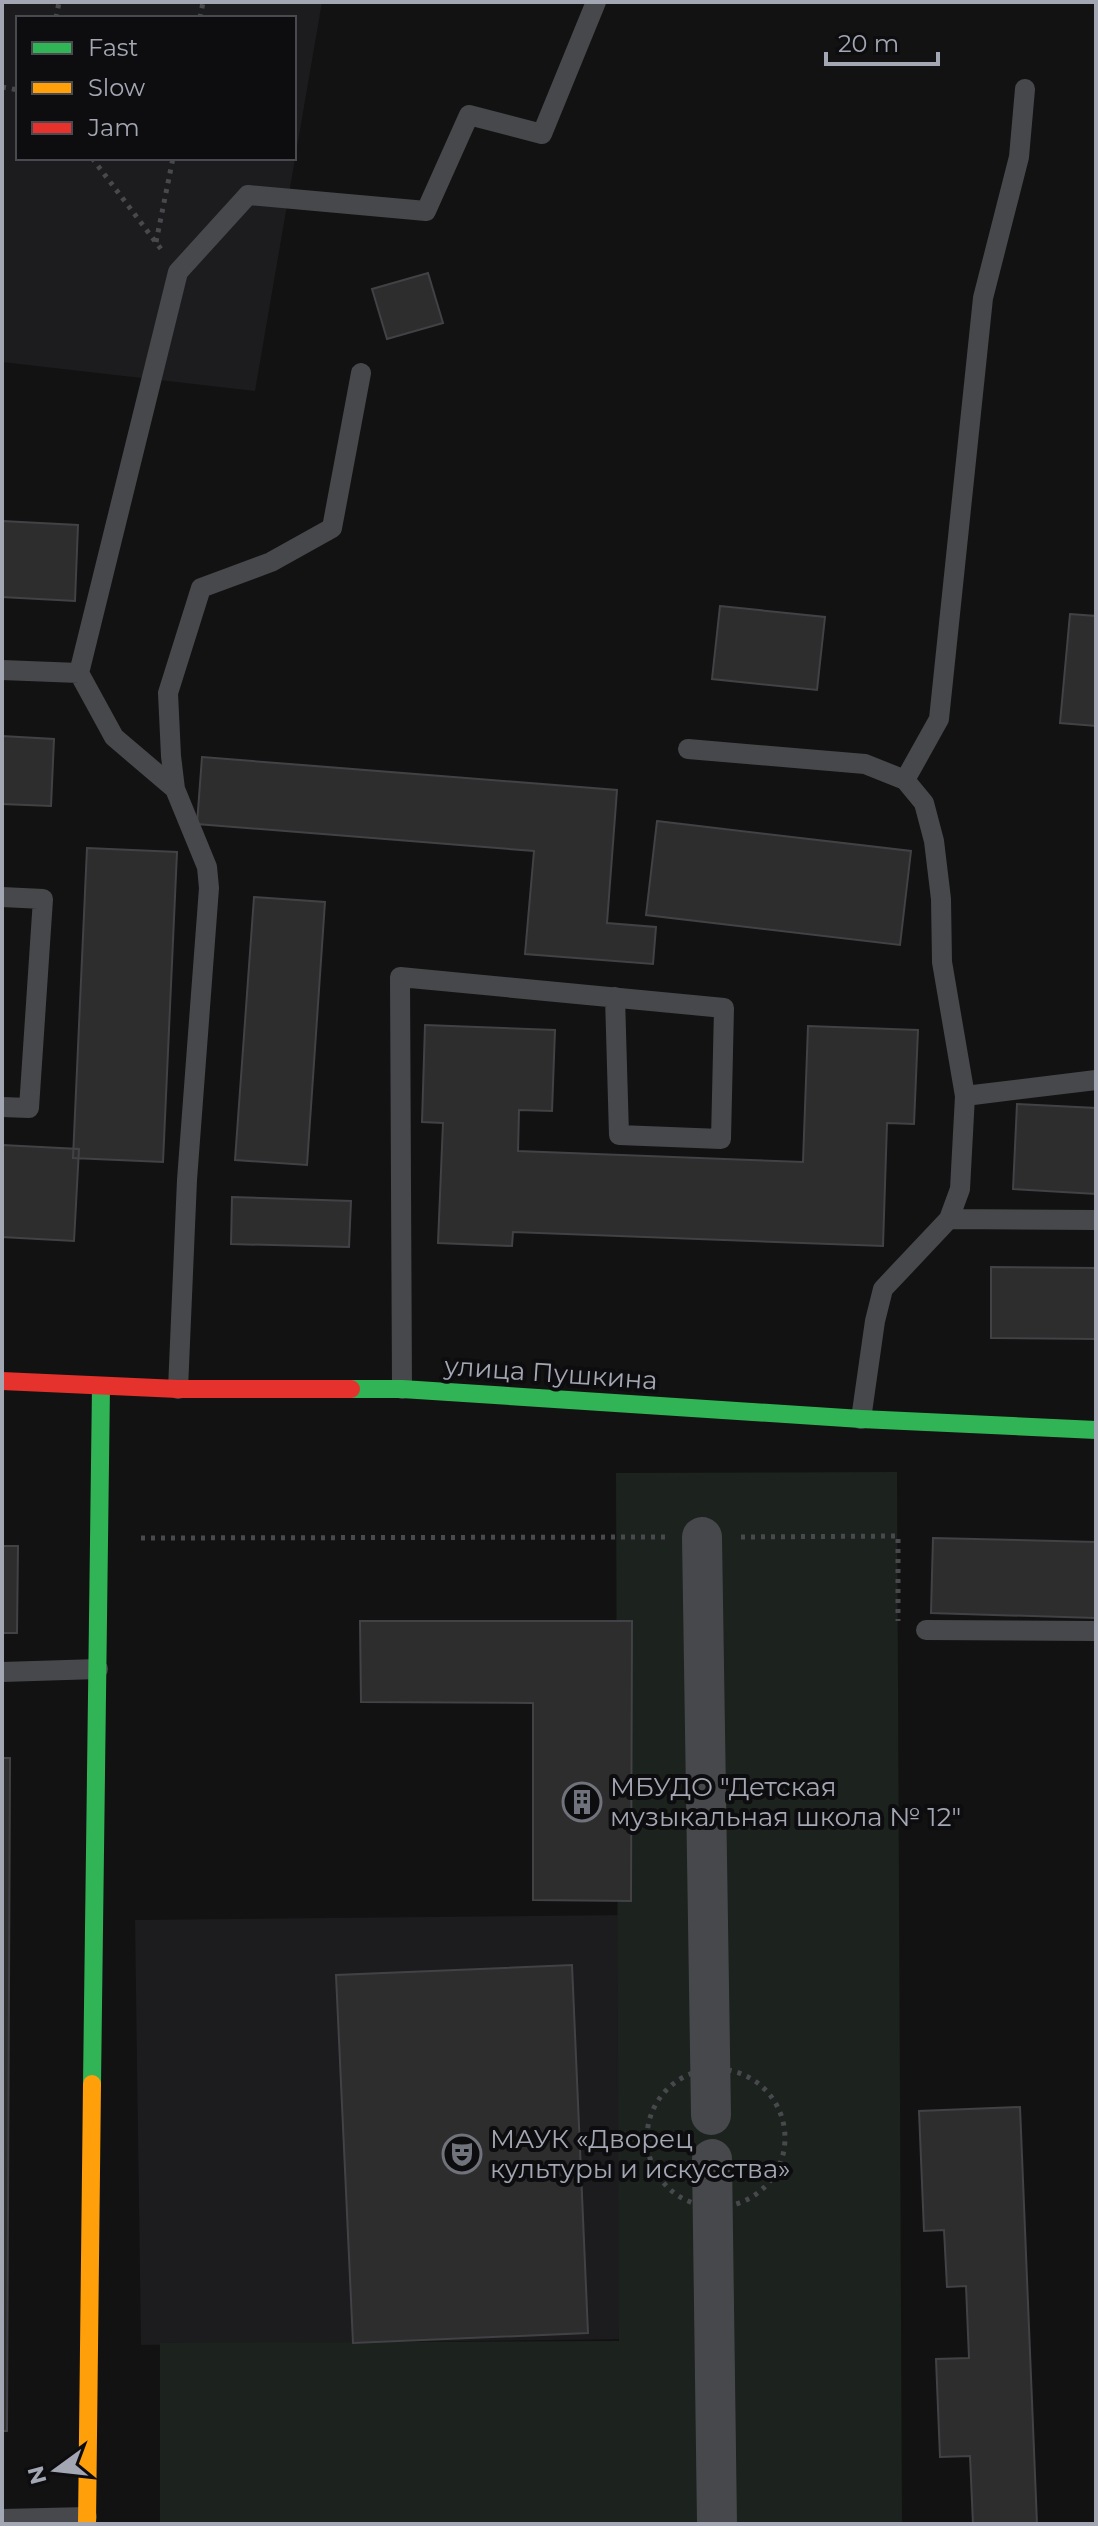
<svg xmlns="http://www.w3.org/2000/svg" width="1098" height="2526" viewBox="0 0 1098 2526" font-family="Montserrat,sans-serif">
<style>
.built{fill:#1c1c1e;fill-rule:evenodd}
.green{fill:#1c221d}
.building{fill:#2d2d2e;stroke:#424246;stroke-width:2}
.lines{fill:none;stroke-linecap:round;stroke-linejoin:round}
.path{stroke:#48494d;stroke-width:5;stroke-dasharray:4 6;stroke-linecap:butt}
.lane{stroke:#47484b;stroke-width:20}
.street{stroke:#47484b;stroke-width:40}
.fast{stroke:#30b455;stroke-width:18}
.slow{stroke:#ff9f0a;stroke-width:18}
.jam{stroke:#e5322d;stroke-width:18}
.labels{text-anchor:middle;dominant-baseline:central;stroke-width:8;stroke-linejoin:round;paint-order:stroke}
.street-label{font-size:26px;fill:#a3a7b3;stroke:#0d0c0e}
.poi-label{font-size:26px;fill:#a3a7b3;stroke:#0d0c0e;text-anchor:start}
</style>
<rect width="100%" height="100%" fill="#121212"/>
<path class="built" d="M2,2H322L255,391L2,362ZM18,18H294V158H18Z
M628,1915L634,2339L141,2345L135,1920Z"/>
<path class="green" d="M897,1472L902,2524H160V2343L619,2341L616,1473Z"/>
<path class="building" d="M428,273L443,323L387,339L372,289Z
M2,521L78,525L75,601L2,597Z
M720,606L825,617L817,690L712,679Z
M1070,614L1096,616V726L1060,723Z
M2,736L54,739L51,806L2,804Z
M202,757L617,790L607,923L656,927L653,964L525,954L534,851L197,824Z
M657,821L911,851L900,945L646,915Z
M87,848L177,852L163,1162L73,1158Z
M254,897L325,902L307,1165L235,1160Z
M425,1025L555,1030L552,1111L519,1110L518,1151L803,1162L808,1026L918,1030L914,1124L887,1123L883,1246L513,1232L512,1246L438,1243L443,1123L422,1122Z
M1017,1104L1096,1108V1194L1013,1189Z
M2,1145L79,1149L74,1241L2,1237Z
M232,1197L351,1201L349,1247L231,1244Z
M991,1267L1096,1268V1339L991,1338Z
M933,1538L1096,1542V1618L931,1613Z
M2,1546H18L17,1633H2Z
M360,1621H632L631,1901L533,1900V1703L361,1702Z
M2,1758H10L7,2431H2Z
M572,1965L588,2333L353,2343L336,1975Z
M1020,2107L1037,2524H973L970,2456L940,2457L936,2359L969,2358L966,2286L947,2287L944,2230L924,2231L919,2111Z"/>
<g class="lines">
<path class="path" d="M56,18L59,2
M200,18L203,2
M2,87L18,90
M92,158L161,249
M156,242L173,158
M741,1537L898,1536V1621
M141,1538L667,1537
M647 2138a69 69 0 1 1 138 0a69 69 0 1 1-138 0Z"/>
<path class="lane" d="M2,670L79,673
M688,749L865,764L905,780L924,803L934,841L941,899L942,962L965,1096L960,1189L949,1219L883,1289L875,1321L861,1419
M905,780L939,719L983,298L1019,157L1025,89
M175,789L114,737L79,673L178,272L248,195L426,211L469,115L542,134L596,2
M2,897L43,899L29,1108L2,1107
M965,1096L1096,1080
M949,1219L1096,1220
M178,1389L187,1180L209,888L207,867L175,789L171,756L168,693L201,588L271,562L332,528L361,373
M402,1389L400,977L724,1008L721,1139L619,1135L615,997
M926,1630L1096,1631
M2,1672L98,1669
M2,2519L87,2517"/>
<path class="street" d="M702,1537L711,2115
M712,2159L717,2524"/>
<path class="fast" d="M351,1389H402L861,1419L1096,1430
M92,2084L101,1386"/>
<path class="slow" d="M87,2524L92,2084"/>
<path class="jam" d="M2,1381L178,1389H351"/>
</g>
<defs>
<g id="building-ring" transform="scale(2)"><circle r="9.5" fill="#0d0c0e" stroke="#70737b" stroke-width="1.5"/><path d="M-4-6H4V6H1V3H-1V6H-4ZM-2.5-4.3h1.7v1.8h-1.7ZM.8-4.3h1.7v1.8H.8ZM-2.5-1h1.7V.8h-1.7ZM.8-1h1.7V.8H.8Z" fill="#70737b"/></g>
<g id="theatre-ring" transform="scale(2)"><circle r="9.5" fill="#0d0c0e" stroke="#70737b" stroke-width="1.5"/><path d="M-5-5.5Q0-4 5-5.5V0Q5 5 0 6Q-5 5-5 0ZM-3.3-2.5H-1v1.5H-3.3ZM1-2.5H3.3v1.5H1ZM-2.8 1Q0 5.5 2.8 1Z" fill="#70737b"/></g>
</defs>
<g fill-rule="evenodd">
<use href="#building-ring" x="582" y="1802"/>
<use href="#theatre-ring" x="462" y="2154"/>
</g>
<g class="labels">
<g class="street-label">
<text transform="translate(551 1373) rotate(4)">улица Пушкина</text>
</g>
<g class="poi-label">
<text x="610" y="1787">МБУДО "Детская<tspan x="610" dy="30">музыкальная школа № 12"</tspan></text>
<text x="490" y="2139">МАУК «Дворец<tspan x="490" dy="30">культуры и искусства»</tspan></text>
</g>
</g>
<rect width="1098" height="2526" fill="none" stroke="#a3a7b3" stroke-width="8"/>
<rect x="16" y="16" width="280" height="144" fill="#0d0c0e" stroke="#494a50" stroke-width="2"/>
<rect x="32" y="42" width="40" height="12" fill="#30b455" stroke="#494a50" stroke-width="2"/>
<text x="88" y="56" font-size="24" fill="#a3a7b3">Fast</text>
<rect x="32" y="82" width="40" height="12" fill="#ff9f0a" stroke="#494a50" stroke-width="2"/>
<text x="88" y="96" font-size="24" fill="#a3a7b3">Slow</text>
<rect x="32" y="122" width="40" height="12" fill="#e5322d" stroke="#494a50" stroke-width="2"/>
<text x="88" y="136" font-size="24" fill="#a3a7b3">Jam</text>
<g transform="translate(56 2470) rotate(255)" stroke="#0d0c0e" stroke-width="6" paint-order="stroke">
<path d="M0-6L14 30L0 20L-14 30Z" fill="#a3a7b3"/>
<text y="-12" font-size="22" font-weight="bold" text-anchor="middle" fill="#a3a7b3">N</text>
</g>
<path d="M826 52v12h112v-12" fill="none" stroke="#a3a7b3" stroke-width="4"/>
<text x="838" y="52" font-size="24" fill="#a3a7b3" stroke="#0d0c0e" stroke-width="6" paint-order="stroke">20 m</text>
</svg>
